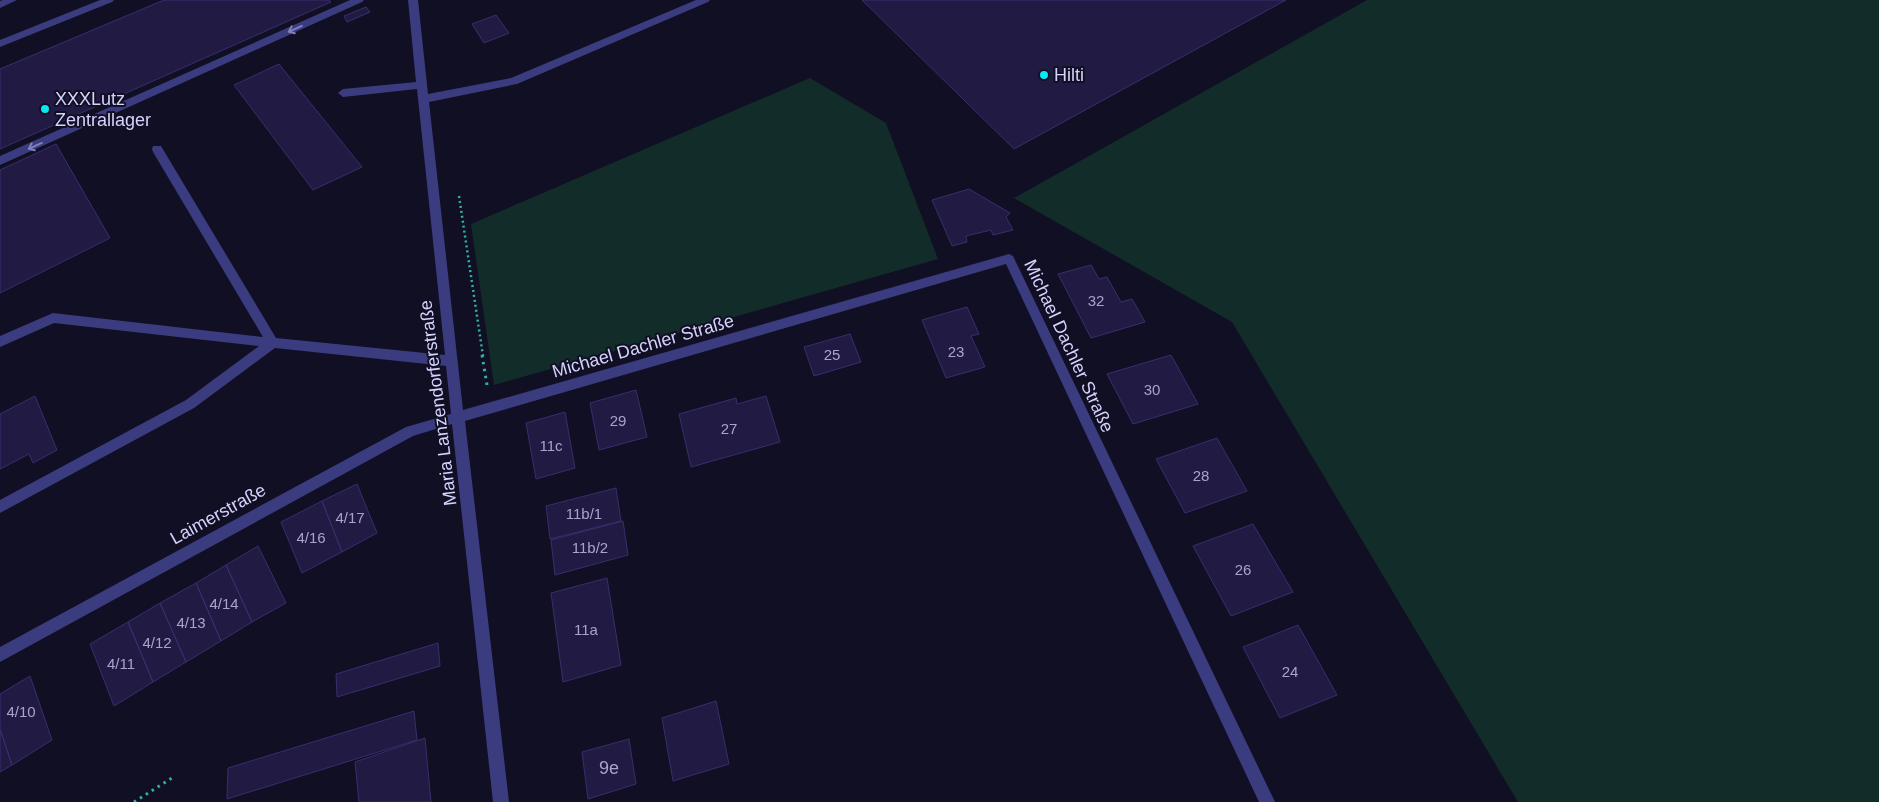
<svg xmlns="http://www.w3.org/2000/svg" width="1879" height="802" viewBox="0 0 1879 802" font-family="Arial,sans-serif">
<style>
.green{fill:#122c2a}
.building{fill:#211b43;stroke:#382e6e}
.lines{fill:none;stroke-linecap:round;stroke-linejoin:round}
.path-far1{stroke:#32b1a3;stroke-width:2.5;stroke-dasharray:2 3;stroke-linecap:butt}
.path{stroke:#32b1a3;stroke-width:3;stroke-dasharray:2.5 4.5;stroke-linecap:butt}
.minor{fill:#3b3c80;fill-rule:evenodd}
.oneway{stroke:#8080b9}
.poi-dot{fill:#08e7f3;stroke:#110f23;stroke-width:2}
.labels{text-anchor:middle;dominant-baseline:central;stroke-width:4;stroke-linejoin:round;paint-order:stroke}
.number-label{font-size:15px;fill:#a8a4cf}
.poi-label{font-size:18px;fill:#d5d2fe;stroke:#110f23;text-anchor:start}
.street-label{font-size:18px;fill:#d5d2fe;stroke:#110f23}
.near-number-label{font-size:18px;fill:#a8a4cf}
</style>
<rect width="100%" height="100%" fill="#110f23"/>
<path class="green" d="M1367,0H1879V802H1518L1232,322L1014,198Z
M810,78L886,123L938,259L494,385L471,224Z"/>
<path class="building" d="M164,0H329L331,2L0,149V69Z
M862,0H1286L1014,149Z
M366,7L370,12L347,22L344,16Z
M496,15L509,33L484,43L472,24Z
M279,64L362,167L313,190L234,85Z
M56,144L110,238L0,293V170Z
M969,189L1010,213L1006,217L1013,230L993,235L991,230L966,236L967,242L952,246L932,200Z
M1091,265L1099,279L1107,277L1121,302L1132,299L1145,322L1091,338L1058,274Z
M967,307L979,334L971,336L985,367L946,378L922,320Z
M850,334L861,362L814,376L804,347Z
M1171,355L1198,404L1133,424L1107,374Z
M636,390L647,437L599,450L590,403Z
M35,396L57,450L33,463L29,454L0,469V414Z
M766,396L780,442L691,467L679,414L736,398L737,404Z
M565,412L575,468L536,479L526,423Z
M1217,438L1247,491L1185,513L1156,459Z
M357,484L377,533L342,552L322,501Z
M616,488L621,521L550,539L546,506Z
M322,501L342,552L302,573L281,522Z
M623,521L628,555L555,575L551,540Z
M1253,524L1293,592L1231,616L1193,546Z
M258,546L286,603L252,622L226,565Z
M226,565L252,622L221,641L196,583Z
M607,578L621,665L563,682L551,593Z
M196,583L221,641L186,662L160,603Z
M160,603L186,662L153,682L128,622Z
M128,622L153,682L114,706L90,644Z
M1298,625L1337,695L1280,718L1243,647Z
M438,643L440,666L337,697L336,674Z
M30,676L52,740L12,765L0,729V694Z
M716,701L729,764L673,781L662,718Z
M414,711L417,740L227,799L228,768Z
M0,729L12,765L0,772Z
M425,738L431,802H359L355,762Z
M629,739L636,784L588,799L582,752Z"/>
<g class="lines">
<path class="path-far1" d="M459,196L483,356"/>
<path class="path" d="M482,355L487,385
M134,802L175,776"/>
<path class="minor" d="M3,0H17L0,8V1Z
M100,0H114L112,2L0,47V40Z
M350,0H364L362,2L0,165V156Z
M408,0H418L428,94L511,78L696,0H710L708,2L517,84L429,102L463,410L1009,254L1013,256L1275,802H1259L1006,264L465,421L509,802H493L452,424L413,436L0,662V647L406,427L451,414L446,366L275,348L194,408L0,513V500L186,400L259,346L54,323L0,347V336L53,313L263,337L153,152L152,149L153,146H161L276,338L445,355L417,89L343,97L338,93L343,89L416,82Z"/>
</g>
<defs><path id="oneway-shaft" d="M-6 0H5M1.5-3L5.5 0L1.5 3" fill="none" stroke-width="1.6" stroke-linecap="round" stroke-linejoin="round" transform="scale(1.25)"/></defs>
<g class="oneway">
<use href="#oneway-shaft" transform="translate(295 29) rotate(156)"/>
<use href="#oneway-shaft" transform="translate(35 146) rotate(156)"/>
</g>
<g class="poi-dot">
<circle cx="1044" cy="75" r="5"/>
<circle cx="45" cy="109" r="5"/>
</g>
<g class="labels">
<g class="number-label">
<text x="1096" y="300">32</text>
<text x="956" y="351">23</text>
<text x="832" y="354">25</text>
<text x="1152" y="389">30</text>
<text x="618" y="420">29</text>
<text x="729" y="428">27</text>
<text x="551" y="445">11c</text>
<text x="1201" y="475">28</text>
<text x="584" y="513">11b/1</text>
<text x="350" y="517">4/17</text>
<text x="311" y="537">4/16</text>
<text x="590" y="547">11b/2</text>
<text x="1243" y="569">26</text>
<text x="224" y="603">4/14</text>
<text x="191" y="622">4/13</text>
<text x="586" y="629">11a</text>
<text x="157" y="642">4/12</text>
<text x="121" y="663">4/11</text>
<text x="1290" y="671">24</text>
<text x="21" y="711">4/10</text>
</g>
<g class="poi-label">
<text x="1054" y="75">Hilti</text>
<text x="55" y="99">XXXLutz<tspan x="55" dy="21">Zentrallager</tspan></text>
</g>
<g class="street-label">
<text transform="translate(643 346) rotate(-16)">Michael Dachler Straße</text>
<text transform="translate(1069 346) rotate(65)">Michael Dachler Straße</text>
<text transform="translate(438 403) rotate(-97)">Maria Lanzendorferstraße</text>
<text transform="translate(218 514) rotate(-29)">Laimerstraße</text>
</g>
<g class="near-number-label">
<text x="609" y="768">9e</text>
</g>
</g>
</svg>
